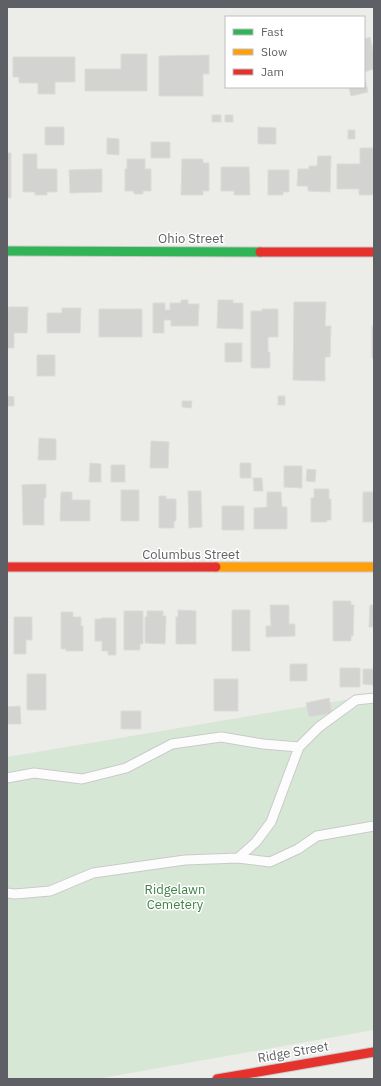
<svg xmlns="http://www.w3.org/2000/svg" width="381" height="1086" viewBox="0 0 381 1086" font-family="'IBM Plex Sans',sans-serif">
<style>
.green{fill:#d7e7d6}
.building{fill:#d3d3d1;stroke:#dcdbd7}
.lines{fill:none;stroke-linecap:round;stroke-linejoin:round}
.lane-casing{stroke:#cacac9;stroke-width:11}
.fast-casing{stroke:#c8c8c9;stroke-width:11}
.slow-casing{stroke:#c8c8c9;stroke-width:11}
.jam-casing{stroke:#c8c8c9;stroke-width:11}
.lane{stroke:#fcfcfc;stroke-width:9}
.fast{stroke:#30b455;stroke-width:9}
.slow{stroke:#ff9f0a;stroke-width:9}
.jam{stroke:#e5322d;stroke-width:9}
.labels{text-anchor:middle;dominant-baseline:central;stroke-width:3;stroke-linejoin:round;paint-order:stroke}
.street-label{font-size:13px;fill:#5e6065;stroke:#fff}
.park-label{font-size:13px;fill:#3f8245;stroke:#fff}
</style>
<rect width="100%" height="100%" fill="#ecece8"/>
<path class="green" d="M374,695V1030L97,1079H7V757Z"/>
<path class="building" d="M370,37L374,55V69L364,72V39Z
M121,54H147V91H85V69H121Z
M209,55V74H203V96H159V56Z
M13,57H75V82H55V94H38V83H19V77H13Z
M364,75L368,92L351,96L349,87H364Z
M212,115H221V122H212Z
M225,115H233V122H225Z
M45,127H64V145H45Z
M258,127L276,128V144H258Z
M348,130H355V139H348Z
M107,138L119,139V155L107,154Z
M151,142H170V158H151Z
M360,148H374V195H359V189H337V164H360Z
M7,153H11V198H7Z
M23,154H37V169H57V192H47V195H35V192H23Z
M318,156H331L330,192L308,191V186H297L298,169H309V166H317Z
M127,159H145V169H151V191H143V194H134V191H125V169H127Z
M182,159H203V163H209V191H203V195H181Z
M221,167H249L250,195H234V191H221Z
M102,169V192L70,193L69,170Z
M268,170H289V192H283V195H268Z
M181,300H188V304H199L198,326H171V320H164V333H153V303H165V310H170V303H181Z
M218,300H233V303H243V329L217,328Z
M294,302H326L325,326H331L330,357H325V381L293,380Z
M8,307H28L27,333H14V348H7V311L8,312Z
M62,308H81L80,333H47V313H62Z
M99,309H142V337H99Z
M262,309H278V337H268V352H270V368H251V311H262Z
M372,326H374V358H372Z
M225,343H242V362H225Z
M37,355H55V376H37Z
M7,396L14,397V406H7Z
M278,396H285V405H278Z
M182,401H192L191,408L182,407Z
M39,438L56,439V460H38Z
M151,441L169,442L168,468H150Z
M90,463L101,464V482H89Z
M240,463H251V478H240Z
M111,465H125V482H111Z
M284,466H302V488L284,487Z
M307,469L316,470L315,482L306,481Z
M253,478H262L263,491H254Z
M46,484V498H44V525H23L22,485Z
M314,489H329V499H331V520H327V522H311V498H314Z
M121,490H139V521H121Z
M188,491H201L202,527L189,528Z
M61,492H72V500H90V521H60Z
M267,492H281L282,507H287V529H254V508L267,507Z
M363,492H374V522H363Z
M159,496H166V499H176V521H174V528H159Z
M222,506H244V530H222Z
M333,601H351V605H354L353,636H351V641H333Z
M270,605H289V624H295V636L266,637V626H271Z
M370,605H374V652V627H369Z
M178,610L196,611V644H176V617H178Z
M232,610H250V651H232Z
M124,611H143V644H140V650H124Z
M147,611H163V616H166L165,644L145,643V617H147Z
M61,612H73V617H81V626H83V651H66V649H61Z
M14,617H32V640H26V654H14Z
M101,618H116V655H108V651H102V641H95V619H101Z
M290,664H307V681H290Z
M340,668H360V687H340Z
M363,669H374V685L363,684Z
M27,674H46V710H27Z
M214,679H238V711H214Z
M329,698L332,713L309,717L306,703Z
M20,706L21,724H7V707Z
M121,711H141V729H121Z"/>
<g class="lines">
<g class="lane-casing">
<path id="lane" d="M7,778L34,773L82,779L126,768L172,744L221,737L263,744L299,747
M238,858L256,842L271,822L299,747L319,727L356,700L374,698
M7,893L15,894L50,891L93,873L185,860L238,858L270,862L298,849L317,836L374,826"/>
</g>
<g class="fast-casing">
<path id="fast" d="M7,251L260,252"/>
</g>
<g class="slow-casing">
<path id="slow" d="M216,567H374"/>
</g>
<g class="jam-casing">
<path id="jam" d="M260,252H374
M7,567H216
M217,1079L374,1052"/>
</g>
<use href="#lane" class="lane"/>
<use href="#fast" class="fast"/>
<use href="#slow" class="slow"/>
<use href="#jam" class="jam"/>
</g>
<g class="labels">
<g class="street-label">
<text x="191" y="238">Ohio Street</text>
<text x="191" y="554">Columbus Street</text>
<text transform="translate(293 1052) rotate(-10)">Ridge Street</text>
</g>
<g class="park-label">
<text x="175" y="889">Ridgelawn<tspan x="175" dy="15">Cemetery</tspan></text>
</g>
</g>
<rect width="381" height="1086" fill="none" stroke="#5e6065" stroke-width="16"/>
<rect x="225" y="16" width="140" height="72" fill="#ffffff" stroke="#bfbfc1"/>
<rect x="233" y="29" width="20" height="6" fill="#30b455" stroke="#bfbfc1"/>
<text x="261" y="36" font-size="12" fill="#5e6065">Fast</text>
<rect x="233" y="49" width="20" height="6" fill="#ff9f0a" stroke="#bfbfc1"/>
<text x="261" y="56" font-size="12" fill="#5e6065">Slow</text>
<rect x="233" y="69" width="20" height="6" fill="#e5322d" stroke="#bfbfc1"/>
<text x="261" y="76" font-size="12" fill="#5e6065">Jam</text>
</svg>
